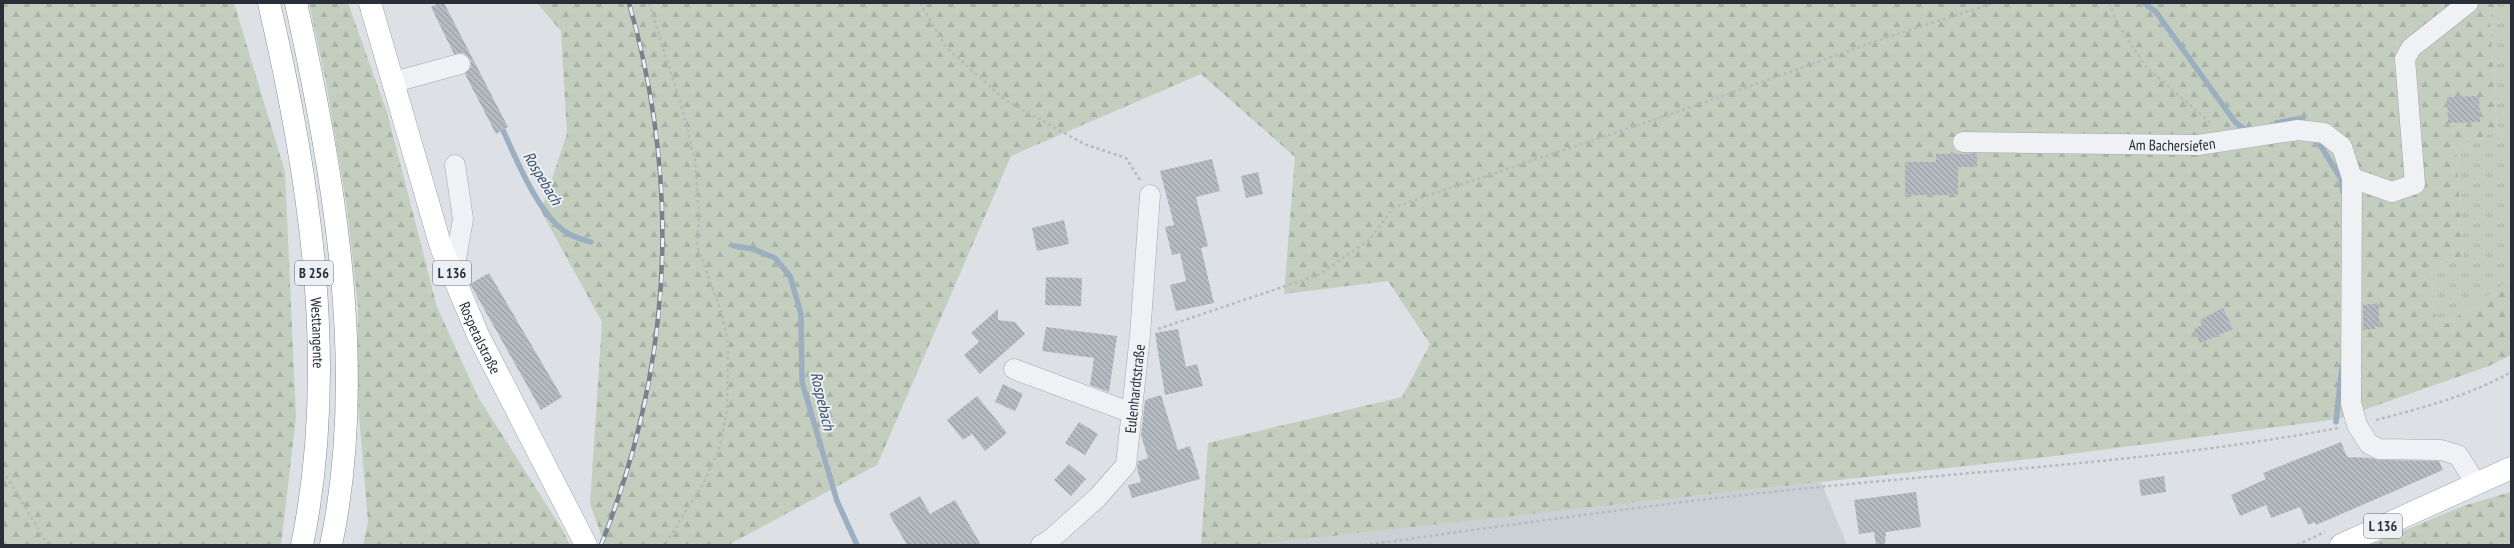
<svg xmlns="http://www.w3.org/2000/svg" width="2514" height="548" viewBox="0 0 2514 548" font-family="'PT Sans Narrow',sans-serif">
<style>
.built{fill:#cbd0d5}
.grass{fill:url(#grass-tufts)}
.forest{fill:url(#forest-firs)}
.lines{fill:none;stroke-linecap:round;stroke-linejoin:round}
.stream{stroke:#9cafc1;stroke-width:5.5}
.building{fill:url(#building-back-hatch)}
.minor-casing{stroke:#a3a7ae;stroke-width:21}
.major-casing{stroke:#9ea5af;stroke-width:23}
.highway-casing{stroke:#868f9a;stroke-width:23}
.path{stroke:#b7bbc0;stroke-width:2.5;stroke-dasharray:3 3;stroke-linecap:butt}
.minor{stroke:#eff1f4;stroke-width:20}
.major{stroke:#fff;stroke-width:22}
.highway{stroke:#fff;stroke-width:22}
.rail-casing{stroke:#78818c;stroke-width:4.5}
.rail{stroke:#eceff3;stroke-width:3;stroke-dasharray:9;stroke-linecap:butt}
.labels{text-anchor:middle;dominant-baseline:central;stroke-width:4;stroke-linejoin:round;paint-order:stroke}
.shield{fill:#eceff3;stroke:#636971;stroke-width:1}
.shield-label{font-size:14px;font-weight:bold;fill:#282f39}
.street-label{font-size:15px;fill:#282f39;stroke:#eceff3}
.water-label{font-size:16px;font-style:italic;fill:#384f68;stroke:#eceff3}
</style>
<defs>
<pattern id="grass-tufts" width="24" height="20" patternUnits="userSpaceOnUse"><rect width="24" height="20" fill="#c3cebf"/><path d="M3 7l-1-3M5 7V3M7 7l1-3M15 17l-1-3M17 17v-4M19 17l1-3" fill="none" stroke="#a8b1a5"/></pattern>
<pattern id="forest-firs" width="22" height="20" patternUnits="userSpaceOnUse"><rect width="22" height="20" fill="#c3cebf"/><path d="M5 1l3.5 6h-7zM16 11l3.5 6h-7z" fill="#a8b1a5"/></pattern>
<pattern id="building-back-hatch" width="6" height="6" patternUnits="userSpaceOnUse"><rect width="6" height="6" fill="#b5bac1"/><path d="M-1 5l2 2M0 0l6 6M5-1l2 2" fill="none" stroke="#93989e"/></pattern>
</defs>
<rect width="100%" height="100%" fill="#dde0e5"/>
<path class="built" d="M1821,482L1847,545H1251Z"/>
<path class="grass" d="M2496,3H2511V280L2437,330L2431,269L2463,256L2456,148L2497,131L2490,17Z"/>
<path class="forest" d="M3,3H234L285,172L296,417L281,545H3Z
M309,3H348L387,112L437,307L478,397L562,529L570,545H363L368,522L357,391L358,307L347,208L326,82Z
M537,3H2496L2490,17L2497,131L2456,148L2463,256L2431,269L2437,330L2511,280V355L2489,366L2338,419L2047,457L1251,545H1201L1208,443L1402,397L1430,344L1388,281L1284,294L1295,157L1201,74L1011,156L877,465L728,545H605L590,504L602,322L541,211L567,134L561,31Z
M2511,492V545H2370L2463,506Z"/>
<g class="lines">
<path class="stream" d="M2144,3L2156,12L2235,122L2244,129H2248
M2276,123L2303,118
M503,130C516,159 541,221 571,235C577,238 585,240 591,242
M2319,143L2341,179L2343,192
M734,246L753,249L775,258L790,276L801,314L802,382L837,501L857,545
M2336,422L2342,366"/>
</g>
<path class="building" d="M439,3H444L508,127L496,134L465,74L471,67V61L463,53L454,54L431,7Z
M2479,96L2480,122L2448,123L2447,97Z
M1936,154H1977V167H1958V195H1905V162H1936Z
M1212,159L1220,191L1196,197L1208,246L1201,248L1214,303L1176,311L1170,285L1186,281L1180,253L1172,255L1165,227L1174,225L1160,171Z
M1258,172L1263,194L1246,198L1241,176Z
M1064,220L1069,244L1037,251L1032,228Z
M489,273L562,397L541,410L470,284Z
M1046,277L1082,278L1081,306L1045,305Z
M2378,303L2380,326L2375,327V329L2363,330V305Z
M2223,308L2233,329L2200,343L2194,329L2202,325L2200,320Z
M998,309V320L1015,322L1025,334L980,374L964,355L979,342L971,333Z
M1046,327L1117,336L1109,392L1090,385L1094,358L1042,351Z
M1178,329L1186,367L1197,364L1203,386L1165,395L1155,333Z
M1003,384L1023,394L1015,411L995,402Z
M1161,395L1178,450L1190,446L1200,479L1132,498L1128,485L1141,482L1137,468L1138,461L1148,458L1141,435L1145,400Z
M977,396L1007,433L985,451L972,434L963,440L947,420Z
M1079,422L1098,434L1085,455L1065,443Z
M2341,442L2347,457L2371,458L2379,460L2439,461L2443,470L2316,525L2315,522L2308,525L2300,507L2271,518L2266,505L2240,516L2231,495L2266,479L2263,473Z
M1069,464L1086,479L1071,496L1054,480Z
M2164,476L2166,492L2141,496L2139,480Z
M1916,492L1921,527L1886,532L1885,545H1876L1874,532L1859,534L1854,500Z
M920,496L930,514L955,500L981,545H907L889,514Z"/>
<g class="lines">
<g class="minor-casing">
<g id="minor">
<path d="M394,82L460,64"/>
<path id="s1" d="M1963,142L2198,145L2298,130L2324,133L2342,147L2352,178L2351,403L2357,425L2369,444L2379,449L2441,450L2458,455L2476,484"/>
<path d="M2352,178L2392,192L2415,184L2405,59L2411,48L2468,3"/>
<path d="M453,276L463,219L455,165"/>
<path d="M1014,369L1132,413"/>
<path id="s2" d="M1041,545L1051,539L1097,498L1126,465L1140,335L1150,195"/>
</g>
</g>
<g class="major-casing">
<g id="major">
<path id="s3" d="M370,3L441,247L478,335L586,545"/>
<path d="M2341,545L2511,468"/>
</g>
</g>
<g class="highway-casing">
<g id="highway">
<path id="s4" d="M269,3C310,179 339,366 302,545"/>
<path d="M296,3C334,174 368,371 331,545"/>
</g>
</g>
<path class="path" d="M649,3L681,105L695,160L699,214L697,246L721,311L728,343L727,411L719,449L704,482L665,545
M920,3L946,47L1005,100L1084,144L1126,158L1140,180
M2109,3L2117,23L2146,67L2212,124
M1158,329L1318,275L1369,240L1394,207L1677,112L1888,37L1994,3
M2376,420C2422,408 2469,396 2511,372
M3,471L48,545
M1364,545C1512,525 1660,503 1809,488C1986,470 2163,461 2338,428
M2297,545L2325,532"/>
<use href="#minor" class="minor"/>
<use href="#major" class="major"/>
<use href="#highway" class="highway"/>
<g class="rail-casing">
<path id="rail" d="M601,545C672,367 682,188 629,3"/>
</g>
<use href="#rail" class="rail"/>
</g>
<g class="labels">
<g class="shield">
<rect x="295" y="261" width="38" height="24" rx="3"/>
<rect x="433" y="261" width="38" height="24" rx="3"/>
<rect x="2364" y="514" width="38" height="24" rx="3"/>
</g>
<g class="shield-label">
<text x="314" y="273">B 256</text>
<text x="452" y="273">L 136</text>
<text x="2383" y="526">L 136</text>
</g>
<g class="street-label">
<text stroke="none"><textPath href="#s1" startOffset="209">Am Bachersiefen</textPath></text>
<text stroke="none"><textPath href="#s4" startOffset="334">Westtangente</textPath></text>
<text stroke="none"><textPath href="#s3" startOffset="353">Rospetalstraße</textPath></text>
<text stroke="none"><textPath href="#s2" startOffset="194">Eulenhardtstraße</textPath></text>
</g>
<g class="water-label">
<text transform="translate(543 178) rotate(59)">Rospebach</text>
<text transform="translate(823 401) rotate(77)">Rospebach</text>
</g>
</g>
<rect width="2514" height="548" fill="none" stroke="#282f39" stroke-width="8"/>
</svg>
